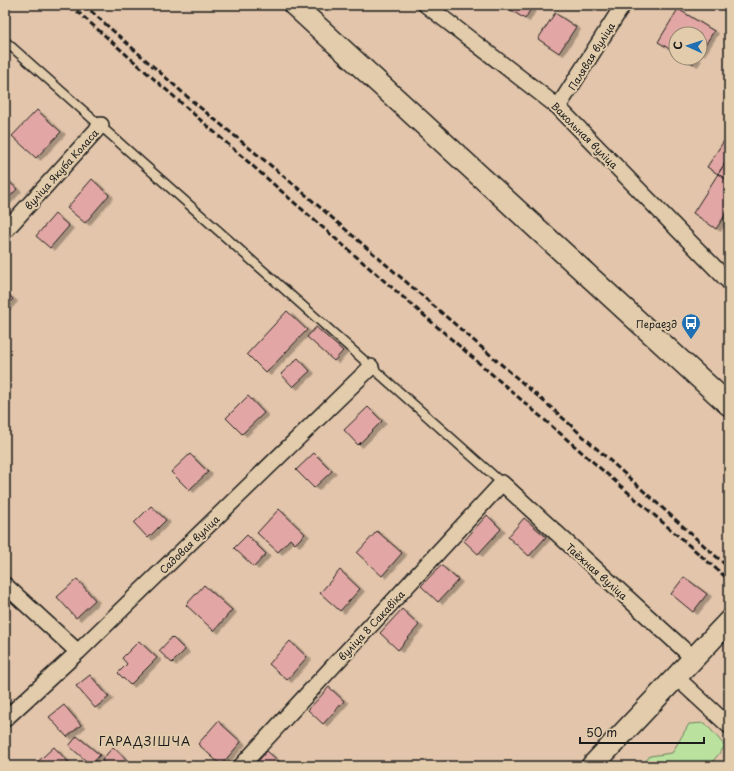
<svg xmlns="http://www.w3.org/2000/svg" width="734" height="771" viewBox="0 0 734 771" font-family="'Playpen Sans',sans-serif">
<style>
.built{fill:#e2bca8}
.green{fill:#bae29e;stroke:#6b7f5d}
.building{fill:#e2a7a4;stroke:#1c1c1c;filter:url(#shadow)}
.lines{fill:none;stroke-linecap:round;stroke-linejoin:round}
.lane-casing{stroke:#1c1c1c;stroke-width:11}
.street-casing{stroke:#1c1c1c;stroke-width:18}
.secondary-casing{stroke:#1c1c1c;stroke-width:24}
.lane{stroke:#e2ccab;stroke-width:8}
.street{stroke:#e2ccab;stroke-width:15}
.secondary{stroke:#e2ccab;stroke-width:21}
.rail{stroke:#1c1c1c;stroke-width:3;stroke-dasharray:6 3;stroke-linecap:butt}
.labels{text-anchor:middle;dominant-baseline:central;stroke-width:4;stroke-linejoin:round;paint-order:stroke}
.street-label{font-size:10px;fill:#1c1c1c;stroke:#e2ccab}
.poi-label{font-size:10px;fill:#1c1c1c;stroke:#e2ccab;text-anchor:end}
.quarter-label{font-size:12px;letter-spacing:1px;fill:#1c1c1c;stroke:#e2ccab}
</style>
<defs>
<filter id="shadow"><feDropShadow dx="4.5" dy="2.5" stdDeviation="0" flood-color="#0004"/></filter>
</defs>
<rect width="100%" height="100%" fill="#e2c5aa"/>
<filter id="ink" filterUnits="userSpaceOnUse"><feTurbulence type="fractalNoise" baseFrequency=".025" numOctaves="2"/><feDisplacementMap in="SourceGraphic" scale="8" xChannelSelector="R" yChannelSelector="G"/><feConvolveMatrix kernelMatrix="1 2 1 2 8 2 1 2 1" color-interpolation-filters="sRGB"/></filter>
<g filter="url(#ink)">
<path class="built" d="M5,605L13,613L5,622Z"/>
<path class="green" d="M705,723L725,746L709,766H641L650,756L672,753L689,724Z"/>
<path class="building" d="M503,5H533L525,19Z
M678,9L714,31L700,53V34H676V53L658,42Z
M555,13L576,27L559,53L538,39Z
M684,58H697L693,64Z
M37,110L61,132L36,158L12,136Z
M729,133V157L718,174L707,167Z
M729,157V181L718,174Z
M718,174L729,181V209L716,229L693,213Z
M5,178L17,189L5,202Z
M92,179L109,195L85,223L67,208Z
M55,214L69,226L50,248L36,236Z
M5,292L13,299L5,308Z
M287,311L307,330L266,373L247,354Z
M316,327L343,351L334,361L307,337Z
M298,358L310,371L293,387L281,374Z
M248,396L264,413L242,434L226,418Z
M368,407L382,421L358,445L344,430Z
M314,453L332,471L314,488L296,470Z
M190,454L208,472L189,490L171,472Z
M151,506L166,520L148,538L134,523Z
M279,509L305,534L295,544L290,539L278,552L257,533Z
M487,515L501,529L478,554L464,541Z
M524,518L546,537L529,556L508,537Z
M377,531L402,553L382,576L357,553Z
M247,535L266,554L254,567L234,548Z
M441,565L458,580L438,602L421,586Z
M340,570L360,589L340,611L320,593Z
M684,577L707,594L693,612L671,594Z
M77,579L95,600L76,618L57,597Z
M204,585L232,610L214,631L186,605Z
M402,609L419,625L398,650L380,633Z
M172,637L185,650L172,663L159,651Z
M139,641L157,658L130,685L118,673L127,664L122,658Z
M290,641L307,657L287,680L269,664Z
M90,675L109,697L95,708L76,686Z
M329,687L344,701L323,724L308,710Z
M64,705L81,725L67,737L49,717Z
M218,721L241,742L221,765L198,744Z
M77,736L100,755L91,765L69,746Z
M54,747L72,766H33Z
M113,747L127,760L122,766H108L102,760Z
M267,751L284,766H254Z"/>
<g class="lines">
<g class="lane-casing">
<path id="lane" d="M5,41L502,483"/>
</g>
<g class="street-casing">
<path id="street" d="M426,5L558,107L729,282
M558,107L623,5
M5,231L101,125
M5,585L78,652
M677,678L729,726
M5,719L78,652L371,367
M241,766L502,483L693,658"/>
</g>
<g class="secondary-casing">
<path id="secondary" d="M294,5L729,405
M592,766L729,621"/>
</g>
<use href="#lane" class="lane"/>
<use href="#street" class="street"/>
<use href="#secondary" class="secondary"/>
<path class="rail" d="M70,5L313,219L729,580
M84,5L191,100L292,183L555,411L729,568"/>
</g>
</g>
<defs>
<g id="bus-pin" transform="scale(1)"><path d="M0 17L-7.5 6A9.5 9.5 0 1 1 7.5 6Z" fill="#1f6fb2" stroke="#e2ccab"/><path d="M-5-6H5V4H4V6H2V4H-2V6H-4V4H-5ZM-3.5-4V0h7V-4ZM-3.5 1.2v1.5H-2V1.2ZM2 1.2v1.5H3.5V1.2Z" fill="#fff"/></g>
</defs>
<g fill-rule="evenodd">
<use href="#bus-pin" x="691" y="323"/>
</g>
<g class="labels">
<g class="street-label">
<text transform="translate(591 56) rotate(-58)">Палявая вуліца</text>
<text transform="translate(585 135) rotate(45)">Вакольная вуліца</text>
<text transform="translate(61 169) rotate(-48)">вуліца Якуба Коласа</text>
<text transform="translate(189 544) rotate(-44)">Садовая вуліца</text>
<text transform="translate(597 571) rotate(42)">Таёжная вуліца</text>
<text transform="translate(371 625) rotate(-47)">вуліца 8 Сакавіка</text>
</g>
<g class="poi-label">
<text x="677" y="323">Пераезд</text>
</g>
<g class="quarter-label">
<text x="145" y="741">ГАРАДЗІШЧА</text>
</g>
</g>
<rect width="734" height="771" fill="none" stroke="#e2ccab" stroke-width="20"/>
<rect x="10" y="10" width="714" height="751" fill="none" stroke="#1c1c1c" stroke-width="1.5" filter="url(#ink)"/>
<g transform="translate(688 46) rotate(273)"><circle r="19" fill="#e2ccab" stroke="#938672"/>
<path d="M0-3L7 15L0 10L-7 15Z" fill="#1f6fb2"/>
<text y="-6" font-size="11" font-weight="bold" text-anchor="middle" fill="#1c1c1c">С</text>
</g>
<path d="M580 737v6h124v-6" fill="none" stroke="#1c1c1c" stroke-width="2"/>
<text x="586" y="737" font-size="12" fill="#1c1c1c" stroke="#e2ccab" stroke-width="3" paint-order="stroke">50 m</text>
</svg>
